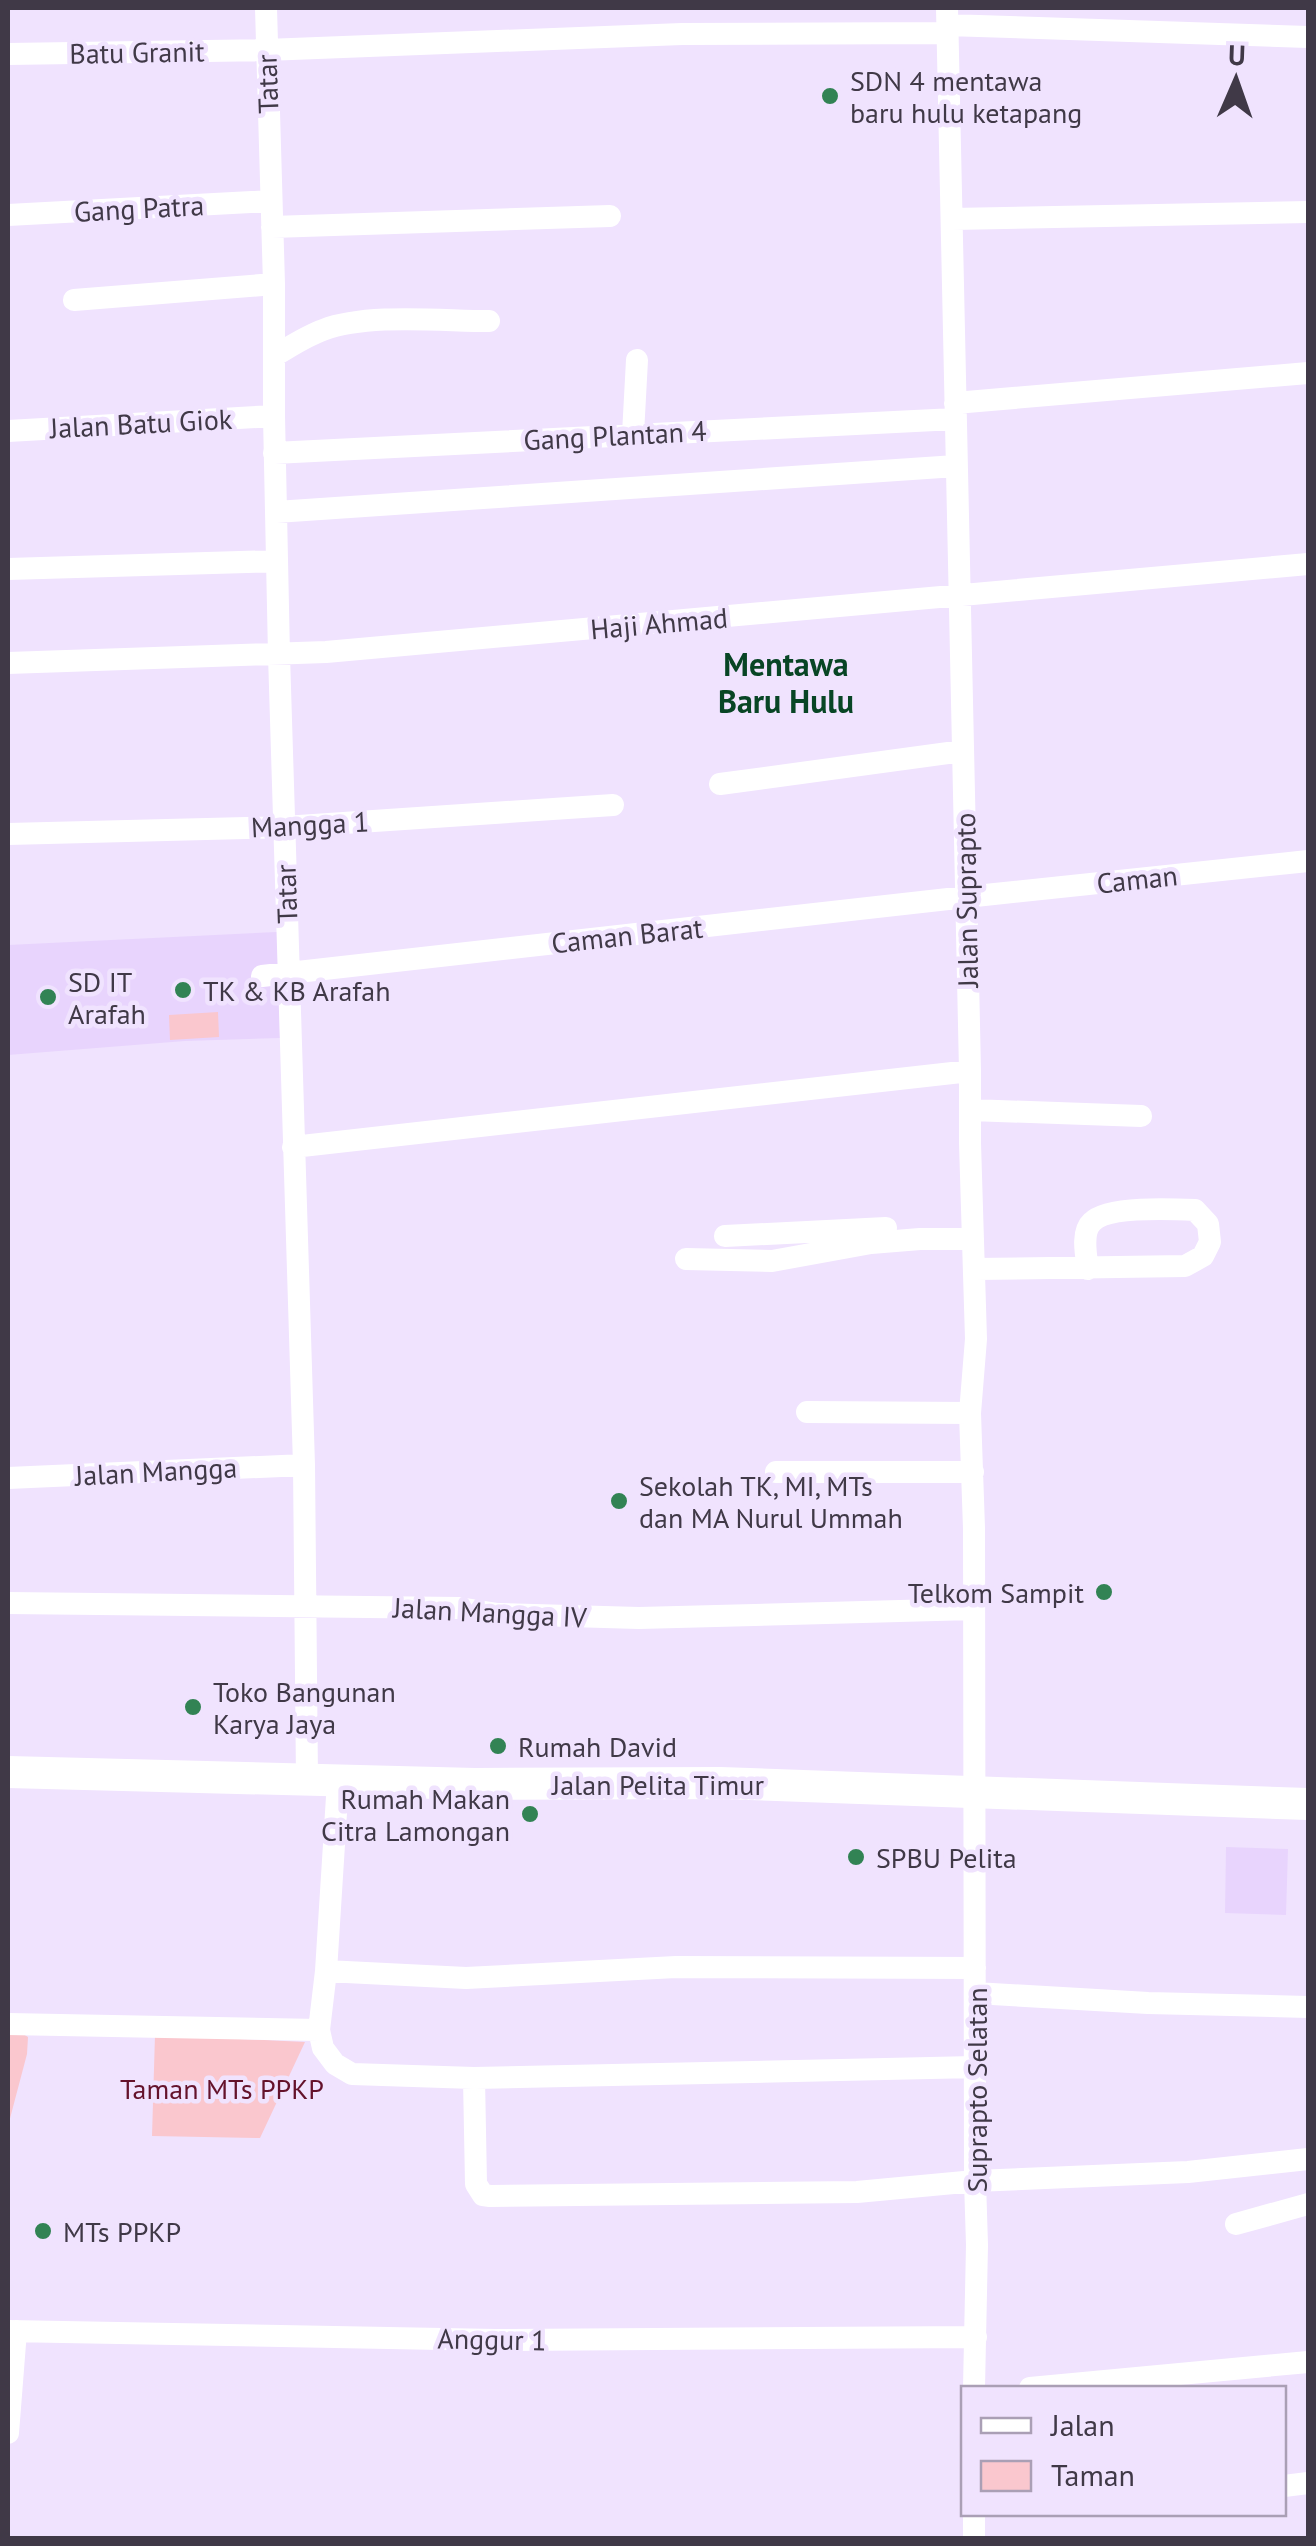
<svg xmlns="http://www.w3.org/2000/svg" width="1316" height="2546" viewBox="0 0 1316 2546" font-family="'PT Sans',sans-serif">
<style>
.built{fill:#e8d4fd}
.green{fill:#fac7ce}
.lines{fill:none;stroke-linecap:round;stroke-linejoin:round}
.street{stroke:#fff;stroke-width:22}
.secondary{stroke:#fff;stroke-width:32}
.poi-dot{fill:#328354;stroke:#f0e3fe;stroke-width:4}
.labels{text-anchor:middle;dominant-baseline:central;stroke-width:9;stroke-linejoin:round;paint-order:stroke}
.street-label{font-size:28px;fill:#403947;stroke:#f0e3fe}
.poi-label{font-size:28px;fill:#403947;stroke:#f0e3fe;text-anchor:start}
.park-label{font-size:28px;fill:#64122b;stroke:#f0e3fe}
.quarter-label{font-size:32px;font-weight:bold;fill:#084525;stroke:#f0e3fe}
</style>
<rect width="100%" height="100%" fill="#f0e3fe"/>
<path class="built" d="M277,932L280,1038L185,1041L8,1055V945Z
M1226,1847L1288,1849L1286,1915L1225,1913Z"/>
<path class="green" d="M218,1012L219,1037L170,1040L169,1015Z
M8,2027H12L28,2037L27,2054L8,2126Z
M155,2035L305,2042L260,2138L152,2136Z"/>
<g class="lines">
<path class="street" d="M266,8L274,284V416L279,655L304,1465L307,1780
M947,8L970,1071V1143L976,1339L970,1413L974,1528L975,2181L977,2245L974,2388
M947,25L1308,37
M8,54L266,50L682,34L947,33
M8,215L271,201
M952,219L1308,212
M272,227L610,216
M74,300L274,284
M274,356C290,347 306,336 323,330C368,313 441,321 489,321
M955,403L1308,373
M8,431L274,416
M633,434L637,360
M274,453L955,419
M276,512L956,466
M8,569L277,561
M8,663L326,652L1308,564
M720,784L963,751
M8,834L284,827L613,805
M262,976L966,897L1308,861
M971,1110L1141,1116
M293,1147L970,1071
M725,1236L886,1228
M686,1259L772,1261L871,1243L920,1239H973
M975,1269L1185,1266L1203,1256L1210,1242L1208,1224L1195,1210C1173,1209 1107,1206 1092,1222C1081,1232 1086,1255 1088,1269
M807,1412L970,1413
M776,1472H973
M8,1478L304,1465
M8,1603L459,1608L498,1614L639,1618L973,1609
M338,1781L326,1971L319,2030L323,2048L335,2064L352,2074L474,2078L975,2067
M326,1971L466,1978L676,1967L975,1968
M975,1993L1148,2003L1308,2007
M8,2024L319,2030
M474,2078L476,2184L483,2195L490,2196L857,2192L975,2181L1188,2172L1308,2159
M1236,2224L1308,2204
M8,2331L496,2340L976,2337
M1030,2388L1308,2362
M8,2433L16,2331
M1284,2486L1308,2483
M974,2538V2514"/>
<path class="secondary" d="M8,1772L475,1784L720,1783L1308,1804"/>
</g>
<g class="poi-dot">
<circle cx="830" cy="96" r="10"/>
<circle cx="183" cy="990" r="10"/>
<circle cx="48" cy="997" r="10"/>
<circle cx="619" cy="1501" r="10"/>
<circle cx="1104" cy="1592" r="10"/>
<circle cx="193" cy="1707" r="10"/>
<circle cx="498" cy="1746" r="10"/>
<circle cx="530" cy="1814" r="10"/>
<circle cx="856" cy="1857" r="10"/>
<circle cx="43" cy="2231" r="10"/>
</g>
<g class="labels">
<g class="street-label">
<text transform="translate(137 52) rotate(-1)">Batu Granit</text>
<text transform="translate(267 84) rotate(-92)">Tatar</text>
<text transform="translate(139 208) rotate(-3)">Gang Patra</text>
<text transform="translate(141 423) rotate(-3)">Jalan Batu Giok</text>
<text transform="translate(615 435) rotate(-3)">Gang Plantan 4</text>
<text transform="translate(659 623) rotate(-5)">Haji Ahmad</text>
<text transform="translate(310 824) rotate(-3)">Mangga 1</text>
<text transform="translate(1137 879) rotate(-6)">Caman</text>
<text transform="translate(286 894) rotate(-92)">Tatar</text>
<text transform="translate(966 900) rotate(-91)">Jalan Suprapto</text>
<text transform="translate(627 935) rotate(-6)">Caman Barat</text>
<text transform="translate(156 1471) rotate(-3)">Jalan Mangga</text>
<text transform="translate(490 1612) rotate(3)">Jalan Mangga IV</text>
<text x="658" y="1784">Jalan Pelita Timur</text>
<text transform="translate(976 2090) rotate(-90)">Suprapto Selatan</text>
<text transform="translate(492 2339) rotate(1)">Anggur 1</text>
</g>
<g class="poi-label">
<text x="850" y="80">SDN 4 mentawa<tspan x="850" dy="32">baru hulu ketapang</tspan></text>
<text x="68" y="981">SD IT<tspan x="68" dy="32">Arafah</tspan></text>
<text x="203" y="990">TK &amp; KB Arafah</text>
<text x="639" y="1485">Sekolah TK, MI, MTs<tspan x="639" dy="32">dan MA Nurul Ummah</tspan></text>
<text x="1084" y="1592" text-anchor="end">Telkom Sampit</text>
<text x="213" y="1691">Toko Bangunan<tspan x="213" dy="32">Karya Jaya</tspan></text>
<text x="518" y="1746">Rumah David</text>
<text x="510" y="1798" text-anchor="end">Rumah Makan<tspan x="510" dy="32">Citra Lamongan</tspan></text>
<text x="876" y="1857">SPBU Pelita</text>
<text x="63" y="2231">MTs PPKP</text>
</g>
<g class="park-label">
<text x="222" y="2088">Taman MTs PPKP</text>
</g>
<g class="quarter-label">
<text x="786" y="664">Mentawa<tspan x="786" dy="37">Baru Hulu</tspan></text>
</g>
</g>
<rect width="1316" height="2546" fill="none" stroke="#403947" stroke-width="20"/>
<rect x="961" y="2386" width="325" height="130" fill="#f0e3fe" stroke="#aa9fb5" stroke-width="2.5"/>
<rect x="981" y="2418" width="50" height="15" fill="#ffffff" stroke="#aa9fb5" stroke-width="2.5"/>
<text x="1051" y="2436" font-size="30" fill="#403947">Jalan</text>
<rect x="981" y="2461" width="50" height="30" fill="#fac7ce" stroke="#aa9fb5" stroke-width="2.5"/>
<text x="1051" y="2486" font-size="30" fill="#403947">Taman</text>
<g transform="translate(1236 80) rotate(2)" stroke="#f0e3fe" stroke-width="8" paint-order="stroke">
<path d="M0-8L18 38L0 25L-18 38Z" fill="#403947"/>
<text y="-15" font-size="28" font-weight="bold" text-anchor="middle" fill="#403947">U</text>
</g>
</svg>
